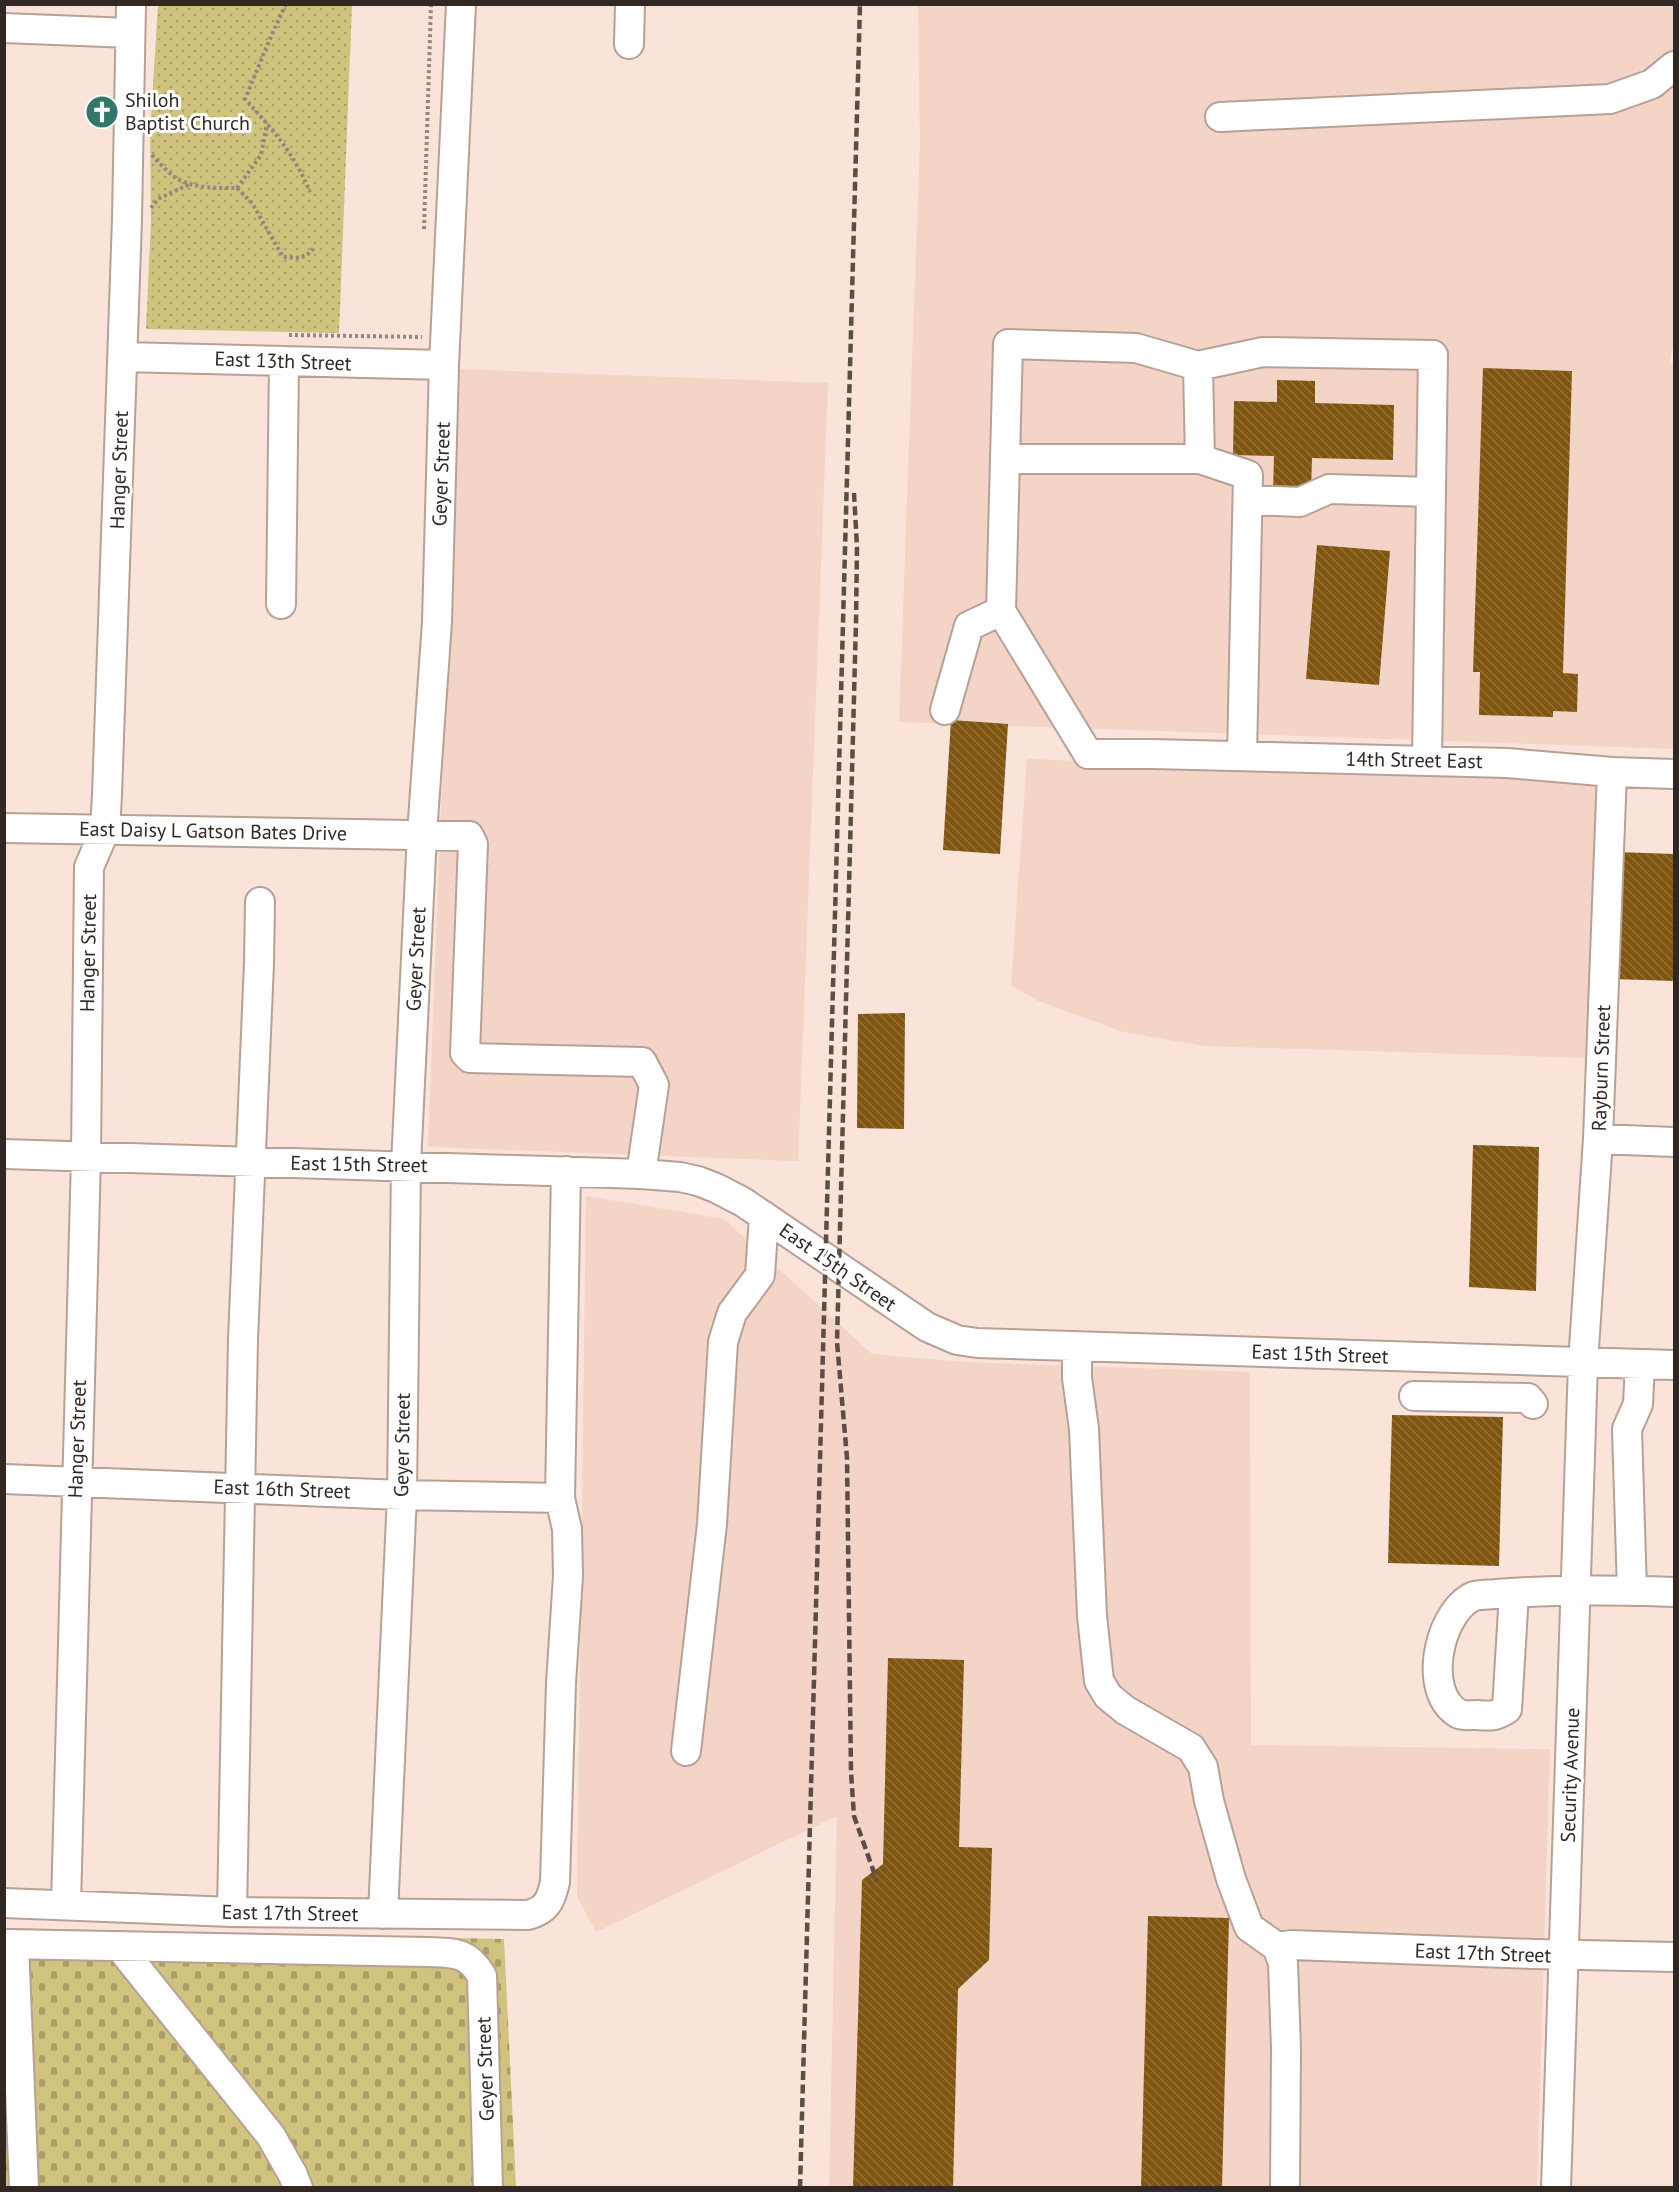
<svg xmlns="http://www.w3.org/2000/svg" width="1679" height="2192" viewBox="0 0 1679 2192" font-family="'PT Sans',sans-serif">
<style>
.built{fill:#f3d4c7}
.cemetery{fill:url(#cemetery-stones)}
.park{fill:url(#park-dots)}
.building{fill:url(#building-back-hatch)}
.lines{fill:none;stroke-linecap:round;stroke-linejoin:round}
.minor-casing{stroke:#b7a196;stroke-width:32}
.path{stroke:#96867e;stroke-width:4;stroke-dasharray:3 3;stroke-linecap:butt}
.minor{stroke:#fff;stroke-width:28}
.rail{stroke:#5a4e49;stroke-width:4.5;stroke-dasharray:9 4.5;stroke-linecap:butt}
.labels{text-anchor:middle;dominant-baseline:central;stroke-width:6;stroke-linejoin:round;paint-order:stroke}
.poi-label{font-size:20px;fill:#312824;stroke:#fff;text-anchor:start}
.street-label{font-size:20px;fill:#312824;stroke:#fff}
</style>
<defs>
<pattern id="cemetery-stones" width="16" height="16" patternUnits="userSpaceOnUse" patternTransform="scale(1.5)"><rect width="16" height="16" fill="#cfc37d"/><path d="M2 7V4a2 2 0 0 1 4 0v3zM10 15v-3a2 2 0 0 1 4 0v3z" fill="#a99e66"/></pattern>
<pattern id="park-dots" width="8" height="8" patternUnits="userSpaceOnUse" patternTransform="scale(1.5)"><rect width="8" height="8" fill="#cfc37d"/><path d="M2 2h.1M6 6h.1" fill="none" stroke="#a99e66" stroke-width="1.8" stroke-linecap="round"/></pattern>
<pattern id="building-back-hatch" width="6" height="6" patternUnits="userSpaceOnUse" patternTransform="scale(1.5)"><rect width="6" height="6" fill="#7f550f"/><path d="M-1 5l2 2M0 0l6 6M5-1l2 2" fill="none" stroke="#906f3a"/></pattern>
</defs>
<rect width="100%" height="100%" fill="#fae3d8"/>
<path class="built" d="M918,5H1674V338L1670,364H1674V749L899,722L920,143Z
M458,369L828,383L798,1161L428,1147Z
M1027,759L1597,780L1588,1058L1204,1046L1123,1032L1036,1000L1011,985Z
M586,1196L724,1219L872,1354L964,1362L1250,1372L1251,1745L1550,1749L1537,2187H829L837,1816L596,1932L577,1896Z"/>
<path class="cemetery" d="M5,1928L504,1939L516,2187L5,2188Z"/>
<path class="park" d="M158,5H352L339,333L146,329L151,221L150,134Z"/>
<path class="building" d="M1483,368L1572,371L1563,673L1578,674L1577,712L1553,711V717L1479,715L1480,672H1473Z
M1277,380L1315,381V403L1394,405L1393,460L1312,458L1311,493L1273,492L1274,456L1233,455L1234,401L1277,402Z
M1317,545L1390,551L1379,685L1306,679Z
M951,720L1008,724L1000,854L943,850Z
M1616,852L1674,854V981L1613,979Z
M905,1013L904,1129L857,1128L858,1014Z
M1473,1145L1539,1147L1536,1291L1469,1287Z
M1392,1415L1503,1417L1499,1566L1388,1563Z
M888,1658L964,1660L959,1847L992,1848L989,1960L958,1989L953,2188H853L862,1880L883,1864Z
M1148,1916L1229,1918L1222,2188H1141Z"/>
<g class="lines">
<g class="minor-casing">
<path id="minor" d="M4,28L130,33
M629,44L630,4
M1220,117L1610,99L1652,84L1674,66
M123,357L444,365
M1198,366L1136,348L1008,344L1001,611L1088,754H1153L1507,763L1612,772L1674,774
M1005,459H1200
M1248,500L1300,502L1329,489L1431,492
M281,604L284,361
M945,710L969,626L1001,611
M1242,756L1248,475L1200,459L1198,366L1263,352L1433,355L1427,761
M4,828L469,836L473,844L465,1053L470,1058L642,1062L654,1085L641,1174
M1598,1139L1674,1142
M4,1154L641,1174L680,1177L698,1181L716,1188L743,1202L927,1327L957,1340L977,1343L1674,1365
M1077,1347V1378L1084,1429L1092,1616L1099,1681L1108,1696L1125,1710L1191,1748L1203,1767L1209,1801L1231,1879L1249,1927L1277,1947L1283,1963L1286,2049L1285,2188
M1414,1396L1528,1398L1533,1404
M4,1479L402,1495L560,1498
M1632,1591L1627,1429L1638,1404L1640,1364
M1514,1593L1507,1709C1494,1717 1491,1716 1477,1715C1471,1715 1463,1716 1459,1714C1422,1693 1438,1617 1470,1598C1476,1594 1489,1595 1496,1594C1556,1589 1615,1590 1674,1592
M686,1751L712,1524L723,1342L732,1313L760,1275L764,1216
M4,1903L232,1912L528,1915C547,1910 551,1900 555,1882L561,1683L568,1576L567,1529L560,1498L566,1171
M66,1905L86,1157L89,867L105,830L107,795L127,219L131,4
M232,1912L243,1339L259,963L260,902
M383,1914L402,1495L406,1165L422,834L437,622L444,365L461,4
M4,1944L427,1952C454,1953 467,1951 482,1976L488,2188
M14,1944L24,2188
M119,1946L271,2136L293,2175L298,2188
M1277,1947L1292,1945L1534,1954L1674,1957
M1556,2188L1583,1363L1598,1139L1612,772"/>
</g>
<path class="path" d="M286,4L272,34L245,99C274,131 293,152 310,192
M152,155C158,162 165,169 172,175C190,189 217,188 237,188L252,203L283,257C299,258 304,260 315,247
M237,188L261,155L267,124
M151,208L158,199L190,184
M424,229L431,4
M289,335L422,337"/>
<use href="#minor" class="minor"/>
<path class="rail" d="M854,493L857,547L856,621L837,1342L847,1458L851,1772L854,1816L877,1881
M800,2188L860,4"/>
</g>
<defs>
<g id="church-disc" transform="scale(1.725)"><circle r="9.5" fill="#32776b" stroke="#fff"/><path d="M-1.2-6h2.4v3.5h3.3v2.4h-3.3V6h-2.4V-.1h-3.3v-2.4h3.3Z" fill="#fff"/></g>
</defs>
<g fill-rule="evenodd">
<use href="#church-disc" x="102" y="112"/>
</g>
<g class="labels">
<g class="poi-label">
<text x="125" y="100">Shiloh<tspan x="125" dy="23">Baptist Church</tspan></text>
</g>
<g class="street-label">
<text transform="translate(283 361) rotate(2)">East 13th Street</text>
<text transform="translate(119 470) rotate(-88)">Hanger Street</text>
<text transform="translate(441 474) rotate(-88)">Geyer Street</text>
<text transform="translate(1414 760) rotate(1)">14th Street East</text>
<text transform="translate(213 831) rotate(1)">East Daisy L Gatson Bates Drive</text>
<text transform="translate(88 953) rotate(-89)">Hanger Street</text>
<text transform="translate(416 959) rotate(-87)">Geyer Street</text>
<text transform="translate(1601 1068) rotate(-88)">Rayburn Street</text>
<text transform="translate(359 1164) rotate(1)">East 15th Street</text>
<text transform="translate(838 1267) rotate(35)">East 15th Street</text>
<text transform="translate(1320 1354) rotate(2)">East 15th Street</text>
<text transform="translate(77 1439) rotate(-88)">Hanger Street</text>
<text transform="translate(402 1445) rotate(-89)">Geyer Street</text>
<text transform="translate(282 1489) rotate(2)">East 16th Street</text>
<text transform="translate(1570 1775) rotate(-88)">Security Avenue</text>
<text transform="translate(290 1913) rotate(1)">East 17th Street</text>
<text transform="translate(1483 1953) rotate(2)">East 17th Street</text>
<text transform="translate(485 2069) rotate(-92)">Geyer Street</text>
</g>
</g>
<rect width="1679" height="2192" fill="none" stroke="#312824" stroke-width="12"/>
</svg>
